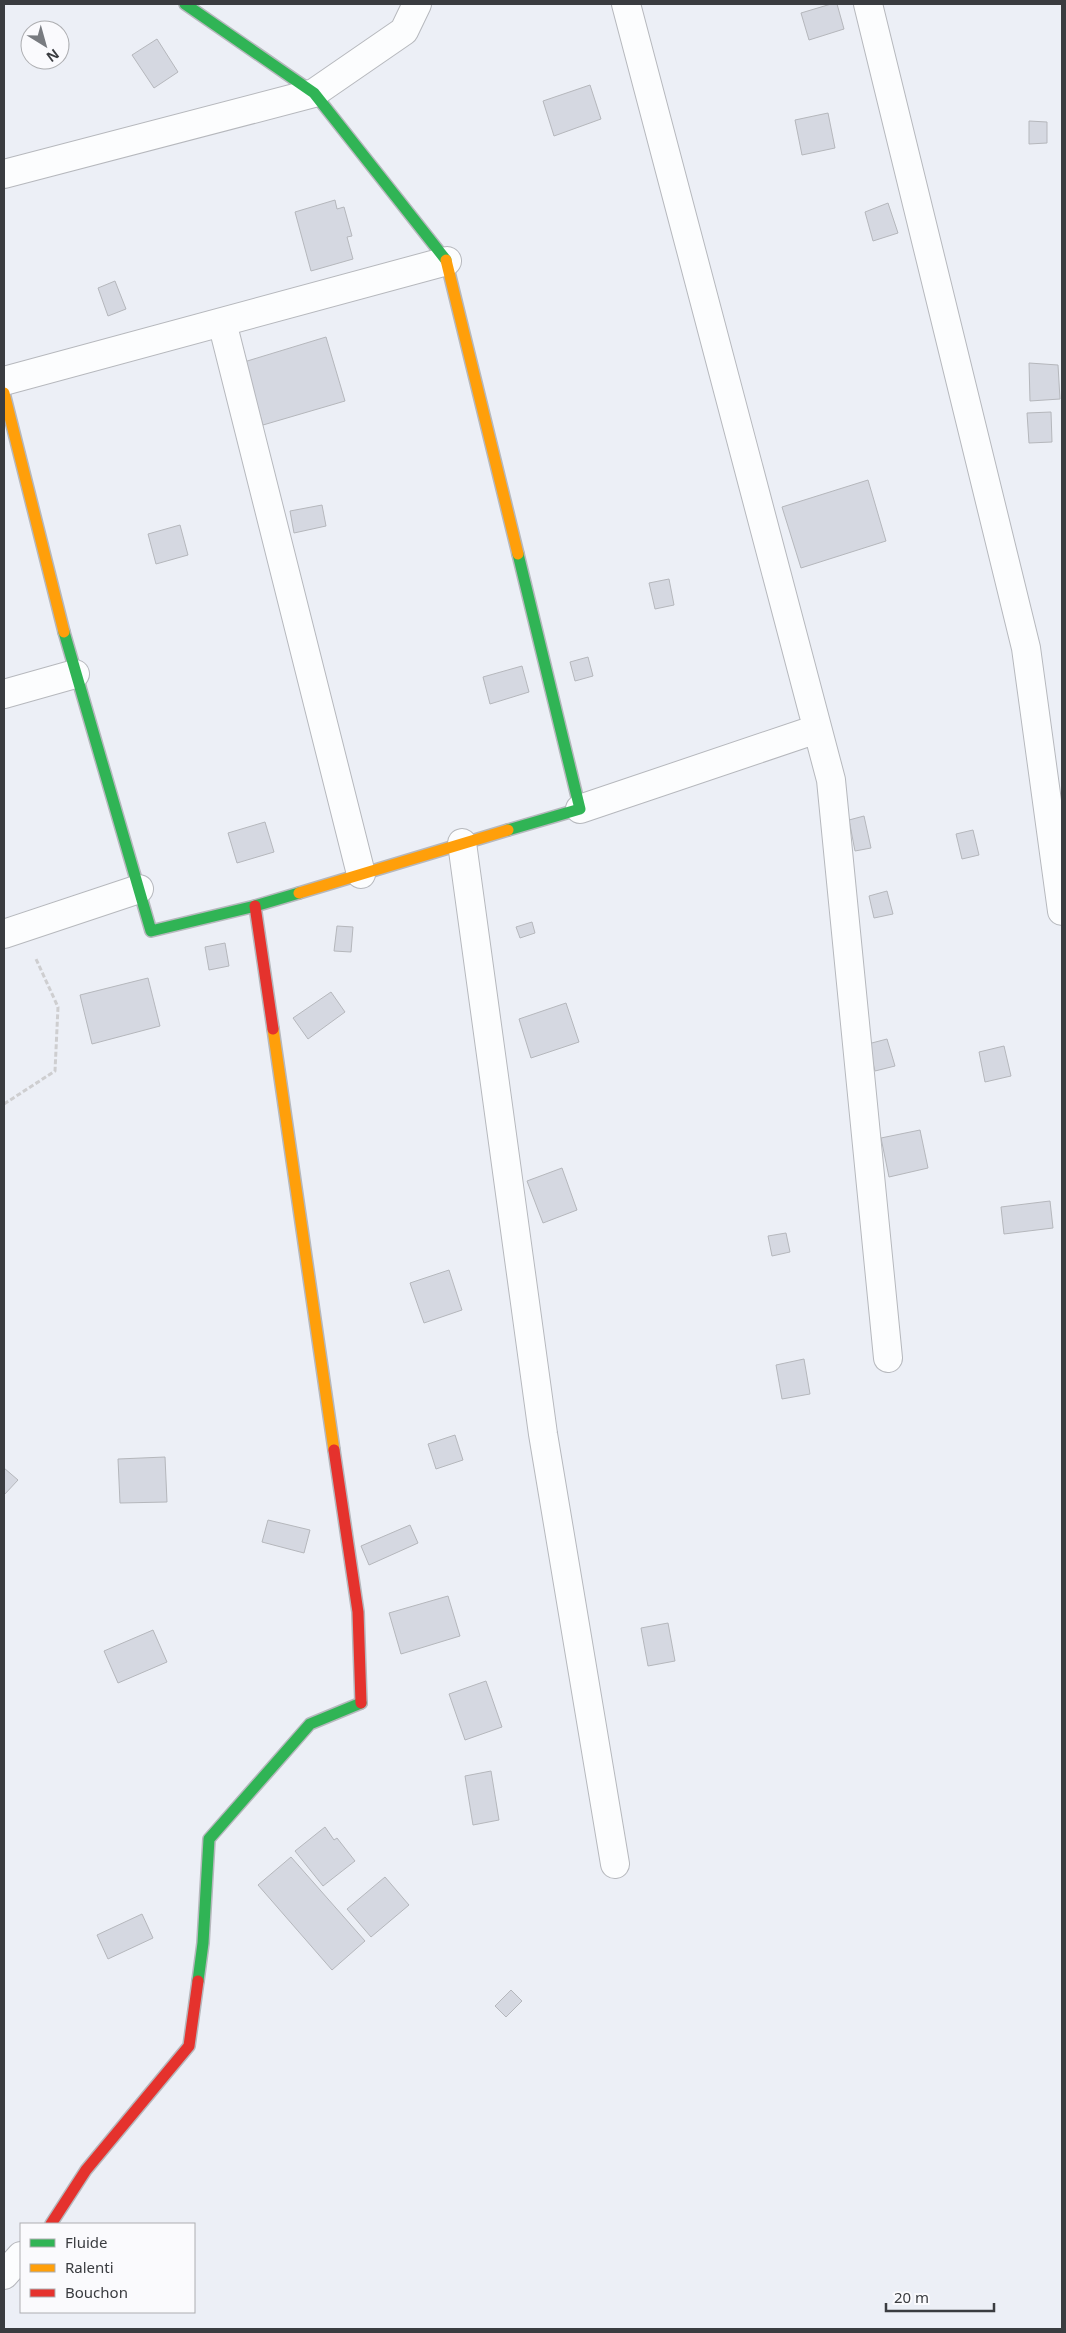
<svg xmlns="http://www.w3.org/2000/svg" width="1066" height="2333" viewBox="0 0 1066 2333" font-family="'Noto Sans',sans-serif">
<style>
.building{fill:#d5d8e1;stroke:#b5b7bc}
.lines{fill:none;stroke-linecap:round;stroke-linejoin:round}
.street-casing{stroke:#b6b8bd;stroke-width:30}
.fast-casing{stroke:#b6b8bd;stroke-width:14}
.slow-casing{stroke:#b6b8bd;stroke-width:14}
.jam-casing{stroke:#b6b8bd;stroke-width:14}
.path{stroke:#ceced0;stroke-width:3;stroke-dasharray:5 2.5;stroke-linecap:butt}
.street{stroke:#fcfdfe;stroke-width:28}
.fast{stroke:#30b455;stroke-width:11}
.slow{stroke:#ff9f0a;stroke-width:11}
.jam{stroke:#e5322d;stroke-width:11}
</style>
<rect width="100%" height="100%" fill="#eceff6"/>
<path class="building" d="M831,4H837L844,29L809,40L801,13Z
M157,39L178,72L154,88L132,55Z
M590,85L601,119L554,136L543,101Z
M828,113L835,148L802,155L795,120Z
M1029,121L1047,122V143L1029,144Z
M335,200L337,209L344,207L352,236L347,237L353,259L311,271L295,212Z
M888,203L898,233L873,241L865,212Z
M115,281L126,309L108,316L98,288Z
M326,337L345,401L263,425L244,362Z
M1029,363L1058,365L1060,399L1030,401Z
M1051,412L1052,442L1029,443L1027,413Z
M868,480L886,541L801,568L782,507Z
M322,505L326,526L294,533L290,511Z
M180,525L188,555L156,564L148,534Z
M669,579L674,605L655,609L649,583Z
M588,657L593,676L575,681L570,662Z
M522,666L529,692L490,704L483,677Z
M864,816L871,848L855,851L849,820Z
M265,822L274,852L237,863L228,833Z
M973,830L979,855L962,859L956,834Z
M887,891L893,914L874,918L869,896Z
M532,922L535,933L520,938L516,927Z
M337,926L353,927L351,952L334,951Z
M225,943L229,966L209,970L205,947Z
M148,978L160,1026L92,1044L80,995Z
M331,992L345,1012L308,1039L293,1018Z
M566,1003L579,1042L531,1058L519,1019Z
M887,1039L895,1066L875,1071L868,1044Z
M1004,1046L1011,1076L985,1082L979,1052Z
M920,1130L928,1168L889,1177L881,1138Z
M562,1168L577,1210L543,1223L527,1181Z
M1050,1201L1053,1228L1004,1234L1001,1207Z
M786,1233L790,1252L772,1256L768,1236Z
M449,1270L462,1310L424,1323L410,1283Z
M804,1359L810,1394L782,1399L776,1365Z
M455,1435L463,1460L436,1469L428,1444Z
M165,1457L167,1502L120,1503L118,1459Z
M4,1468L18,1480L4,1495Z
M268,1520L310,1530L304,1553L262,1542Z
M410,1525L418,1543L369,1565L361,1546Z
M448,1596L460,1636L401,1654L389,1613Z
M668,1623L675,1661L648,1666L641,1628Z
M153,1630L167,1662L118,1683L104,1651Z
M486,1681L502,1727L465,1740L449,1694Z
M491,1771L499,1820L473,1825L465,1776Z
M325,1827L334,1840L337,1838L355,1861L323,1886L295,1851Z
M291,1857L365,1941L332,1970L258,1885Z
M385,1877L409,1905L371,1937L347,1909Z
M142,1914L153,1938L108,1959L97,1935Z
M511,1990L522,2001L506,2017L495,2006Z"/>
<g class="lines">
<g class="street-casing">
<path id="street" d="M626,4L831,780L888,1358
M868,4L1026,648L1062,911
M4,174L314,93L404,31L417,4
M222,322L361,874
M4,381L447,261
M4,694L75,674
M580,809L817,729
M462,843L543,1434L615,1864
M4,934L139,889
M4,2275L21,2256"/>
</g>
<g class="fast-casing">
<path id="fast" d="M185,4L314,93L446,260
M64,632L151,931L255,906L299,893
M508,830L580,809L518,554
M198,1981L203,1943L209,1839L310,1724L361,1703"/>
</g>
<g class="slow-casing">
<path id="slow" d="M446,260L518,554
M4,393L64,632
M299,893L508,830
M273,1029L334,1450"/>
</g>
<g class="jam-casing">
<path id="jam" d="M255,906L273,1029
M334,1450L358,1612L361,1703
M51,2224L86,2170L189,2046L198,1981"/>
</g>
<path class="path" d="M4,1104L55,1071L58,1007L36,959"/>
<use href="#street" class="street"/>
<use href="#fast" class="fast"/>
<use href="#slow" class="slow"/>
<use href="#jam" class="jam"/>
</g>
<rect width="1066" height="2333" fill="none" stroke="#3a3c40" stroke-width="10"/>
<rect x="20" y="2223" width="175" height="90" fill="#fafafd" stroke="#adaeb1"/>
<rect x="30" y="2239" width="25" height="8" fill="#30b455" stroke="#adaeb1"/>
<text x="65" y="2248" font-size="15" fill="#3a3c40">Fluide</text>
<rect x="30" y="2264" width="25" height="8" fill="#ff9f0a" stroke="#adaeb1"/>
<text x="65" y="2273" font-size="15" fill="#3a3c40">Ralenti</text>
<rect x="30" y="2289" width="25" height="8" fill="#e5322d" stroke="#adaeb1"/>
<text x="65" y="2298" font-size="15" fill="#3a3c40">Bouchon</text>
<g transform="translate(45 45) rotate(143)"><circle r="24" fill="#fafafd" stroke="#adaeb1"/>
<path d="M0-4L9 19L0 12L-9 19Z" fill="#787b80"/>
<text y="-8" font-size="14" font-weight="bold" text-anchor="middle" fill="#3a3c40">N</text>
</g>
<path d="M886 2303v8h108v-8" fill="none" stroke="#3a3c40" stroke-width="2.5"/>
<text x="894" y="2303" font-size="15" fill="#3a3c40" stroke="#fafafd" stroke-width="4" paint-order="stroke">20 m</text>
</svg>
